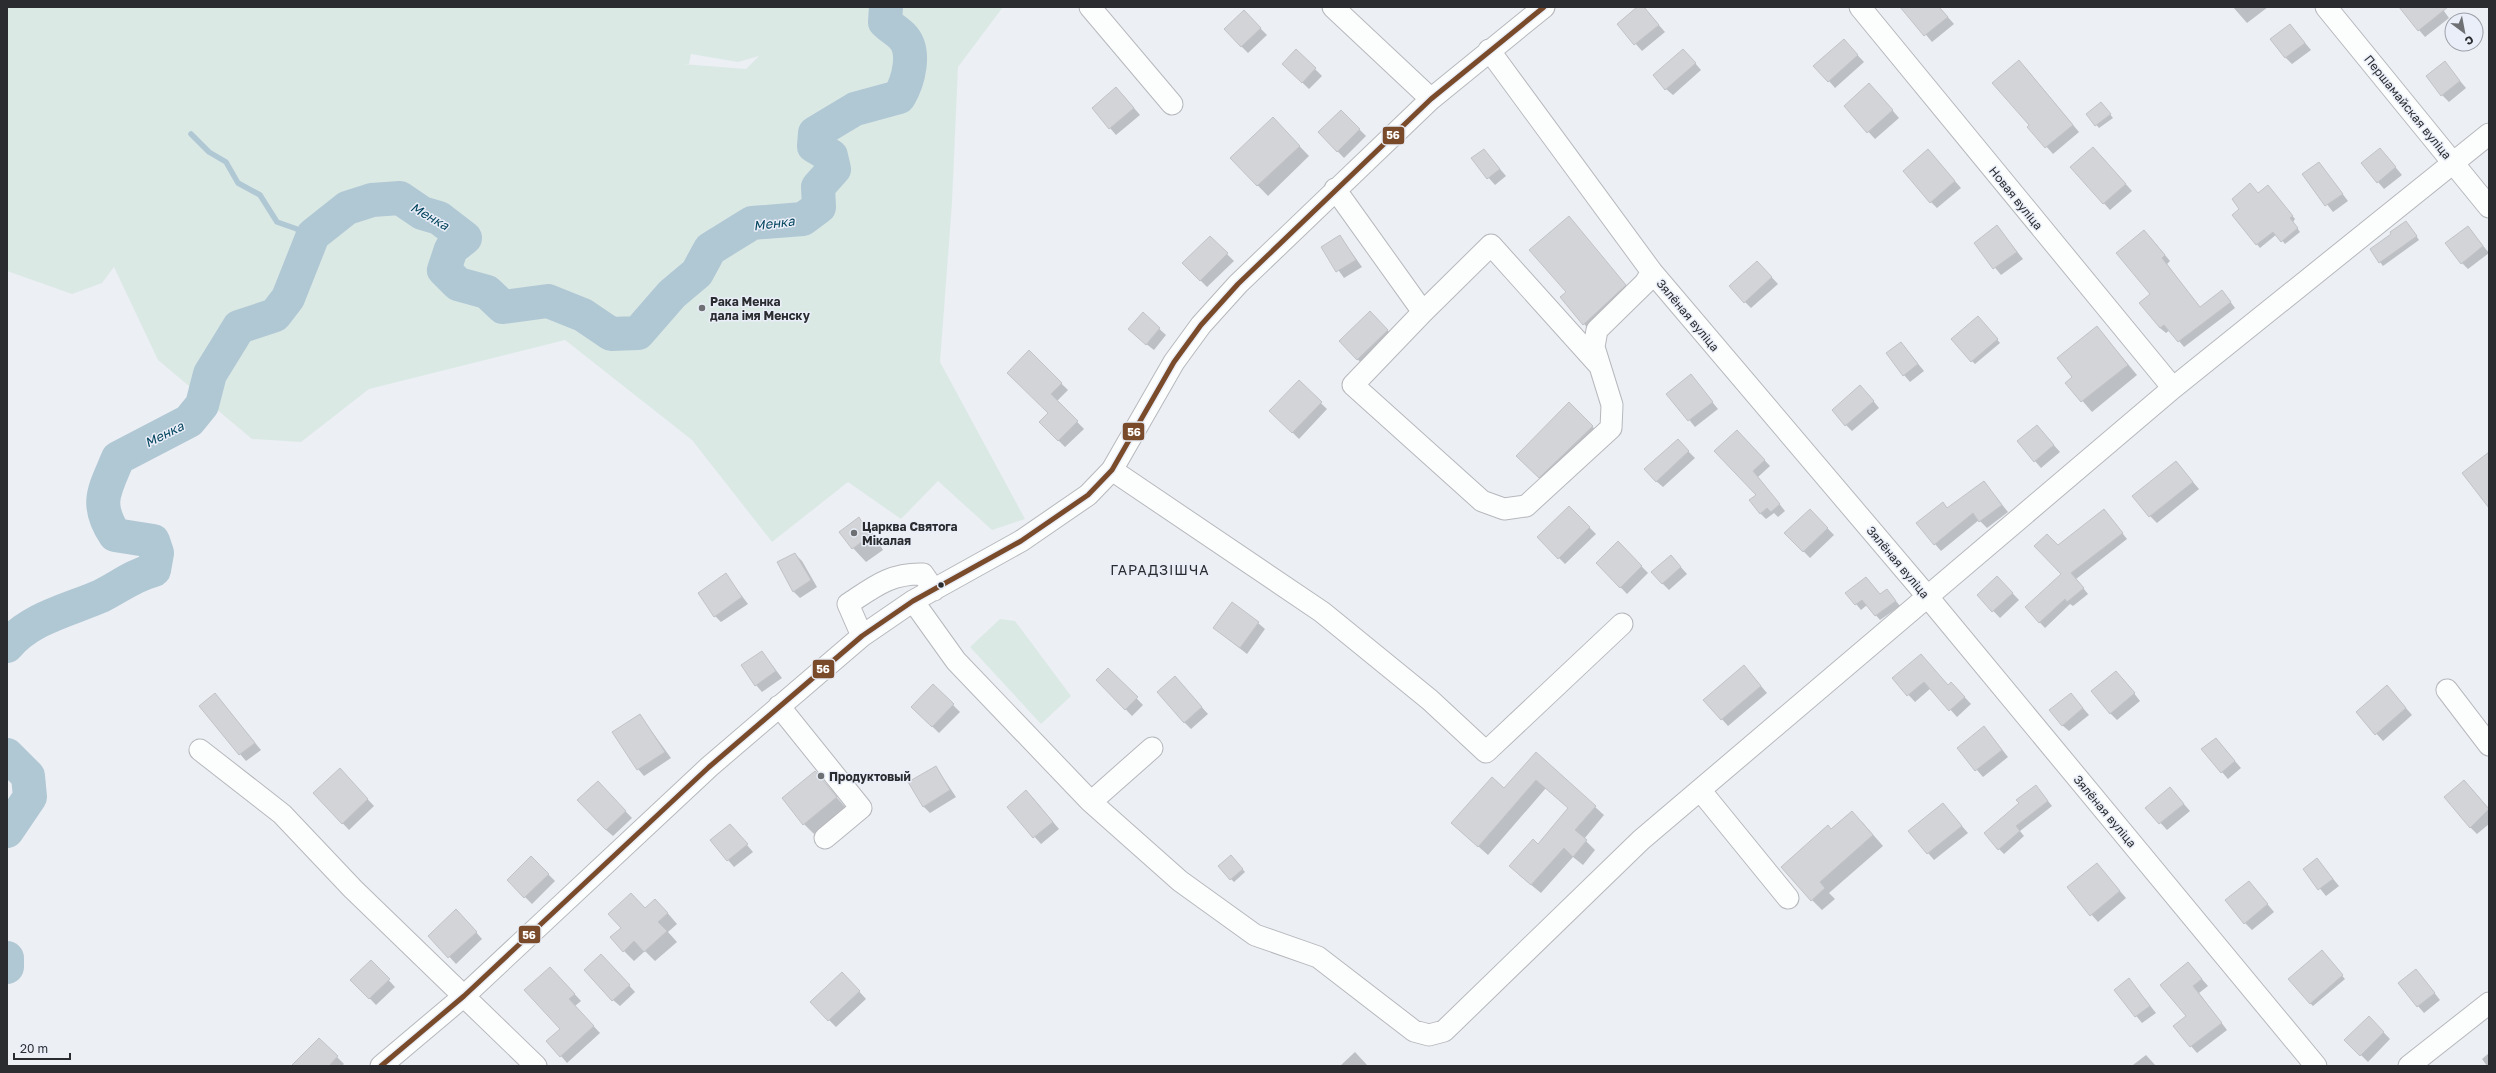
<svg xmlns="http://www.w3.org/2000/svg" width="2496" height="1073" viewBox="0 0 2496 1073" font-family="'Golos Text',sans-serif">
<style>
.green{fill:#dbe9e5;fill-rule:evenodd}
.shadow{fill:#0003}
.lines{fill:none;stroke-linecap:round;stroke-linejoin:round}
.stream{stroke:#b0c7d4;stroke-width:5.5}
.river{stroke:#b0c7d4;stroke-width:34}
.building{fill:#d3d4d8;stroke:#c2c3c7}
.minor-casing{stroke:#b6b8bc;stroke-width:23}
.minor{stroke:#fcfdfd;stroke-width:21}
.bus-1-casing{stroke:#e9eef8;stroke-width:8}
.bus-1{stroke:#7a4b2a;stroke-width:5}
.poi-dot{fill:#6e7074;stroke:#e9eef8;stroke-width:1.5}
.bus-dot{fill:#2a2c2f;stroke:#e9eef8;stroke-width:1.5}
.labels{text-anchor:middle;dominant-baseline:central;stroke-width:3;stroke-linejoin:round;paint-order:stroke}
.street-label{font-size:12px;fill:#2a2c2f;stroke:#e9eef8}
.poi-label{font-size:12px;font-weight:bold;fill:#2a2c2f;stroke:#e9eef8;text-anchor:start}
.water-label{font-size:13px;font-style:italic;fill:#06465f;stroke:#e9eef8}
.quarter-label{font-size:14px;letter-spacing:1px;fill:#2a2c2f;stroke:#e9eef8}
.line-badge{stroke:#e9eef8;stroke-width:1.5}
.badge-label{font-size:11px;text-anchor:middle;font-weight:bold;fill:#fff}
</style>
<rect width="100%" height="100%" fill="#eceff4"/>
<path class="green" d="M7,7H1003L958,67L952,203L940,362L1025,519L992,530L938,481L901,519L848,482L772,542L692,440L565,340L369,389L301,442L252,439L158,360L114,267L102,283L72,294L7,271ZM691,54L738,62L759,56L746,69L683,64H689Z
M1000,619L1015,621L1071,696L1041,724L970,647Z"/>
<path class="shadow" d="M1639,7H1643L1665,32L1642,51L1618,24Z
M1903,7H1939L1954,24L1932,42Z
M2233,7H2268L2247,23Z
M2408,7H2441L2449,18L2425,37L2419,30Z
M1244,12L1267,35L1248,53L1241,46Z
M2290,25L2311,50L2292,64L2285,57Z
M1850,47L1864,62L1835,88L1829,81Z
M1296,50L1322,76L1309,89L1283,64Z
M1690,57L1701,70L1673,95L1666,89Z
M2445,63L2466,88L2449,102L2442,95Z
M2025,67L2079,132L2053,154L2029,127L2031,125Z
M1876,91L1899,118L1875,139L1845,106Z
M1123,95L1140,115L1116,135L1110,128Z
M2101,103L2113,118L2099,128L2087,114Z
M1341,111L1366,136L1344,158L1319,132Z
M1283,129L1309,156L1268,196L1231,158Z
M1484,150L1506,176L1495,185L1472,159Z
M2100,155L2132,191L2110,210L2071,167Z
M2386,156L2402,175L2384,189L2378,182Z
M1934,157L1961,188L1937,208L1931,202Z
M2319,163L2348,201L2333,212L2303,174Z
M2271,189L2295,219L2293,222L2300,232L2285,244L2277,234L2260,248L2233,215L2258,194Z
M1569,218L1635,296L1594,334L1584,324L1567,292Z
M2409,225L2419,240L2383,266L2371,250Z
M1997,226L2023,259L2001,275L1975,243Z
M2468,227L2489,253L2468,269L2462,263Z
M1340,236L1362,267L1344,278L1322,247Z
M1210,237L1234,261L1207,287L1183,263Z
M2150,237L2170,261L2167,264L2200,308L2227,297L2235,308L2184,347L2170,330L2166,333L2160,328L2141,303L2152,294Z
M1764,269L1778,284L1751,308L1745,302Z
M1370,312L1394,337L1364,366L1340,341Z
M1143,314L1166,335L1154,350L1136,336Z
M1981,320L2000,343L1975,364L1972,361Z
M2097,327L2137,375L2092,412L2067,383L2074,377Z
M1901,343L1924,371L1910,382L1904,375Z
M1029,352L1068,390L1057,401L1084,429L1065,447L1040,422L1050,413Z
M1691,376L1718,409L1695,427L1668,394Z
M1299,382L1327,409L1299,439L1271,411Z
M1867,393L1879,408L1852,431L1846,425Z
M1569,404L1603,437L1550,487L1518,456Z
M2043,433L2060,452L2041,468L2035,461Z
M1743,437L1770,466L1758,477L1785,511L1778,517L1774,513L1766,519L1760,513Z
M1684,447L1695,458L1663,487L1656,481Z
M2176,462L2199,489L2157,523L2150,516Z
M1984,482L2008,512L1987,528L1979,520L1941,551L1935,544L1943,503L1948,509Z
M1569,507L1596,534L1565,564L1538,537Z
M1810,510L1834,535L1810,558L1786,533Z
M2104,510L2127,539L2076,579L2088,594L2073,606L2070,604L2045,628L2026,608L2063,574L2058,546Z
M859,519L872,532L883,550L866,562L853,548Z
M1618,542L1648,573L1627,594L1597,563Z
M795,554L802,561L817,587L800,598L793,591Z
M1671,556L1687,574L1669,590L1662,583Z
M726,575L748,604L721,622L715,616Z
M1997,577L2019,600L2000,618L1978,595Z
M1887,590L1900,606L1880,620L1867,605L1861,610L1847,593L1880,595Z
M1258,623L1265,629L1247,654L1214,628Z
M762,652L782,678L762,692L756,685Z
M1921,655L1948,686L1958,690L1971,704L1957,717L1931,688L1915,702L1894,679Z
M1108,669L1143,705L1132,716L1097,680Z
M1750,673L1767,693L1728,726L1705,700Z
M2123,679L2140,701L2117,720L2110,713Z
M1181,684L1208,714L1191,729L1184,722Z
M933,685L960,712L939,733L912,707Z
M2393,693L2412,715L2383,741L2357,712Z
M215,694L261,750L246,761L240,754Z
M2071,694L2089,715L2069,731L2062,725Z
M640,715L671,758L644,776L638,769Z
M1990,734L2008,757L1983,777L1958,748Z
M2216,739L2241,768L2228,779L2203,750Z
M1536,754L1604,815L1584,839L1595,850L1583,865L1573,857L1541,893L1519,875L1538,845L1569,808L1546,788L1488,855L1462,832Z
M936,767L956,797L930,813L923,806Z
M340,770L374,806L349,830L314,793Z
M815,772L846,808L814,834L804,824Z
M2471,788L2489,809V824L2477,834L2470,827Z
M604,789L632,818L613,836L606,830Z
M2040,791L2052,806L2020,831L2024,836L2004,854L1999,849Z
M2176,795L2190,811L2167,830L2147,808Z
M1033,798L1059,829L1041,844L1008,807Z
M1943,804L1968,833L1934,860L1928,853Z
M1862,822L1883,846L1829,893L1835,899L1822,910L1812,900L1831,830Z
M730,825L753,852L734,867L711,840Z
M531,857L555,881L532,904L508,880Z
M1234,859L1245,872L1234,882L1231,879Z
M2317,859L2339,886L2326,896L2304,869Z
M2097,864L2126,898L2098,922L2068,888Z
M2255,889L2274,912L2252,930L2245,923Z
M645,909L665,910L677,924L668,932L677,942L655,961L645,951L634,961L624,951Z
M463,917L482,939L456,964L430,936Z
M2324,955L2345,979L2313,1006L2310,1003Z
M371,961L395,987L376,1005L352,980Z
M608,962L635,992L620,1006L613,1000Z
M2188,963L2208,986L2199,993L2227,1030L2197,1053L2174,1026L2187,1016Z
M557,975L581,1001L575,1006L600,1033L567,1063L561,1056Z
M2422,977L2440,1000L2424,1013L2418,1006Z
M2129,979L2156,1013L2142,1023L2115,990Z
M849,980L866,999L836,1027L811,1002Z
M2369,1017L2390,1039L2368,1062L2346,1040Z
M319,1039L344,1064L342,1066H299Z
M1355,1052L1368,1066H1340Z
M2489,1053V1066H2487L2482,1059Z
M2146,1055L2156,1066H2134L2133,1065Z"/>
<g class="lines">
<path class="stream" d="M191,134L209,152L226,162L238,183L260,195L277,222L297,229L308,245"/>
<path class="river" d="M7,646C30,618 69,610 101,596C119,587 134,575 154,570L157,553L153,541L115,535C94,503 105,490 118,458L189,421L202,405L210,374L239,327L275,315L288,298L313,235L347,208L372,200L400,198L422,213L439,218L465,238L451,249L444,270L458,284L487,292L503,307L548,301L583,315L611,334L638,333L672,294L697,273L710,249L752,223L803,219L819,207L818,187L834,169L831,156L814,146L815,133L855,109L899,97C908,82 917,51 902,36C897,31 890,27 885,22L886,7
M7,755L28,776L30,797L7,831
M7,958V967"/>
</g>
<path class="building" d="M1637,7H1644L1659,25L1634,45L1617,24Z
M1900,7H1939L1948,17L1924,36Z
M2399,7H2448L2418,31Z
M1244,10L1261,28L1241,47L1224,29Z
M2290,24L2305,43L2285,58L2270,39Z
M1844,39L1858,55L1828,82L1813,66Z
M1296,49L1316,68L1302,83L1282,64Z
M1683,49L1696,63L1665,90L1653,75Z
M2019,60L2073,125L2045,148L2027,127L2029,125L1992,83Z
M2445,61L2460,81L2441,96L2426,76Z
M1869,83L1893,110L1867,133L1844,106Z
M1116,87L1134,108L1109,129L1092,108Z
M2101,102L2111,114L2095,126L2086,114Z
M1341,110L1360,129L1337,152L1318,132Z
M1273,117L1300,146L1257,186L1230,158Z
M2093,147L2126,184L2103,204L2070,167Z
M2380,148L2396,167L2377,183L2361,163Z
M1484,149L1500,169L1487,179L1471,158Z
M1928,149L1955,181L1930,203L1903,171Z
M2319,162L2343,194L2325,206L2302,174Z
M2250,183L2258,193L2268,185L2293,216L2290,218L2298,228L2281,242L2273,232L2256,245L2232,215L2239,209L2232,199Z
M1569,216L1626,285L1583,325L1560,297L1566,292L1529,250Z
M2406,221L2417,236L2379,263L2370,249L2391,234L2390,232Z
M1997,225L2017,252L1993,269L1974,243Z
M2468,226L2483,246L2461,264L2445,243Z
M2144,230L2165,255L2162,258L2200,307L2222,290L2231,302L2178,342L2164,325L2160,328L2139,303L2150,294L2116,253Z
M1340,235L1356,260L1336,272L1321,247Z
M1210,236L1228,253L1200,281L1182,263Z
M1757,261L1772,277L1744,303L1729,286Z
M1370,311L1388,330L1357,360L1339,341Z
M1143,312L1160,328L1146,345L1128,329Z
M1978,316L1998,339L1971,362L1951,339Z
M2097,326L2128,365L2081,402L2065,383L2072,377L2057,358Z
M1901,342L1918,364L1903,376L1886,353Z
M1029,350L1062,383L1051,394L1078,421L1058,441L1039,422L1048,413L1007,373Z
M1691,374L1713,402L1688,421L1666,394Z
M1299,380L1322,402L1292,433L1269,411Z
M1860,385L1874,401L1845,426L1832,410Z
M1569,402L1593,426L1539,478L1516,456Z
M2037,425L2054,445L2034,462L2017,441Z
M1737,430L1765,460L1753,471L1780,504L1771,512L1767,508L1760,514L1749,500L1756,495L1714,451Z
M1678,439L1689,451L1656,482L1644,469Z
M2489,452V508L2462,473Z
M2176,461L2193,482L2149,517L2132,496Z
M1984,481L2002,505L1979,522L1973,513L1934,545L1916,523L1943,502L1947,508Z
M1569,506L1590,527L1558,559L1537,537Z
M1810,509L1828,528L1803,552L1784,533Z
M2104,509L2123,533L2071,573L2084,588L2067,602L2065,599L2039,623L2025,607L2061,574L2034,546L2047,534L2058,545Z
M859,517L870,536L852,549L839,532Z
M1618,541L1642,566L1620,588L1596,563Z
M795,553L811,580L793,592L777,562Z
M1671,555L1681,567L1662,584L1651,572Z
M726,573L742,597L714,617L698,593Z
M1997,576L2013,593L1992,612L1977,595Z
M1866,577L1880,594L1887,589L1896,601L1875,616L1862,600L1855,605L1845,593Z
M1232,602L1259,622L1240,648L1213,628Z
M762,651L776,671L755,686L741,665Z
M1921,654L1948,685L1951,682L1965,697L1949,711L1924,682L1907,696L1892,678Z
M1744,665L1761,686L1721,720L1703,700Z
M1108,668L1138,697L1125,710L1096,680Z
M2116,671L2135,693L2110,714L2091,691Z
M1175,676L1202,707L1184,723L1157,692Z
M933,684L954,704L932,727L911,707Z
M2387,685L2406,708L2375,735L2356,712Z
M215,693L255,743L239,755L199,706Z
M2071,693L2083,708L2062,726L2049,710Z
M640,714L665,752L637,770L612,732Z
M1984,726L2002,750L1975,771L1957,748Z
M2216,738L2235,761L2221,773L2201,749Z
M1536,752L1596,806L1575,830L1587,840L1573,857L1564,848L1531,885L1509,866L1533,839L1538,844L1568,808L1536,780L1478,847L1451,823L1492,777L1504,788Z
M936,766L950,790L923,807L908,782Z
M340,768L368,799L342,824L313,793Z
M815,771L837,797L803,825L782,798Z
M2464,780L2489,809L2470,828L2444,797Z
M598,781L626,811L606,830L577,800Z
M2036,785L2048,801L2016,826L2020,831L1998,850L1984,833L2019,803L2016,800Z
M2170,787L2184,804L2159,824L2145,808Z
M1026,790L1053,822L1033,838L1007,807Z
M1943,803L1962,826L1927,854L1908,831Z
M1852,811L1873,835L1820,882L1825,888L1811,901L1781,867L1828,825L1831,829Z
M730,824L748,844L727,861L710,840Z
M1231,855L1243,869L1230,880L1218,866Z
M531,856L549,874L524,898L507,880Z
M2317,858L2333,879L2318,890L2303,869Z
M2097,863L2120,891L2090,916L2067,887Z
M2249,881L2268,904L2244,924L2225,900Z
M631,893L645,908L655,899L668,913L658,922L667,931L644,952L634,941L623,952L610,937L621,928L608,914Z
M456,909L477,932L448,958L428,936Z
M2322,950L2343,975L2310,1004L2288,979Z
M601,954L630,985L612,1001L584,970Z
M371,960L390,979L369,999L350,980Z
M2188,962L2202,979L2193,986L2222,1023L2190,1047L2173,1026L2186,1016L2160,985Z
M550,967L575,994L569,999L594,1026L560,1057L546,1041L560,1029L524,990Z
M2416,969L2435,993L2417,1007L2398,983Z
M842,972L860,991L828,1021L810,1002Z
M2129,978L2150,1006L2135,1017L2114,990Z
M2369,1016L2384,1032L2360,1056L2344,1040Z
M319,1038L338,1056L329,1066H291Z"/>
<g class="lines">
<g class="minor-casing">
<path id="minor" d="M1090,7L1172,104
M1333,7L1431,99
M1860,7L2173,388
M2326,7L2489,207
M1489,50L1652,272L1927,596L2316,1066
M1335,189L1423,312L1353,385L1482,501L1504,509L1526,506L1611,428L1612,405L1594,347L1597,330L1645,283L1652,272
M1423,312L1491,245L1598,364
M1112,470L1322,612L1430,700L1486,752L1622,624
M913,601L956,661L1091,802L1180,881L1255,935L1318,957L1414,1031L1429,1035L1444,1031L1641,840L2173,388L2489,134
M862,636L848,604C874,587 890,573 923,574L934,590
M2447,690L2489,745
M779,706L861,808L825,838
M200,750L282,814L353,889L536,1066
M1700,790L1788,898
M1091,802L1152,748
M381,1066L464,996L709,767L862,636L913,601L1021,541L1088,495L1112,470L1174,362L1201,325L1238,284L1431,99L1544,7
M2409,1066L2489,1003"/>
</g>
<use href="#minor" class="minor"/>
<g class="bus-1-casing">
<path id="bus-1" d="M381,1066L464,996L709,767L862,636L913,601L1021,541L1088,495L1112,470L1174,362L1201,325L1238,284L1431,99L1544,7"/>
</g>
<use href="#bus-1" class="bus-1"/>
</g>
<g class="poi-dot">
<circle cx="702" cy="308" r="4"/>
<circle cx="854" cy="533" r="4"/>
<circle cx="821" cy="776" r="4"/>
</g>
<circle class="bus-dot" cx="941" cy="585" r="3.5"/>
<g class="labels">
<g class="street-label">
<text transform="translate(2408 107) rotate(51)">Першамайская вуліца</text>
<text transform="translate(2016 198) rotate(51)">Новая вуліца</text>
<text transform="translate(1688 315) rotate(50)">Зялёная вуліца</text>
<text transform="translate(1898 562) rotate(50)">Зялёная вуліца</text>
<text transform="translate(2105 811) rotate(50)">Зялёная вуліца</text>
</g>
<g class="poi-label">
<text x="710" y="301">Рака Менка<tspan x="710" dy="14">дала імя Менску</tspan></text>
<text x="862" y="526">Царква Святога<tspan x="862" dy="14">Мікалая</tspan></text>
<text x="829" y="776">Продуктовый</text>
</g>
<g class="water-label">
<text transform="translate(430 216) rotate(30)">Менка</text>
<text transform="translate(774 223) rotate(-7)">Менка</text>
<text transform="translate(164 434) rotate(-27)">Менка</text>
</g>
<g class="quarter-label">
<text x="1160" y="569">ГАРАДЗІШЧА</text>
</g>
</g>
<g class="line-badge">
<rect x="1382" y="126" width="23" height="19" rx="4" fill="#7a4b2a"/>
<rect x="1122" y="422" width="23" height="19" rx="4" fill="#7a4b2a"/>
<rect x="812" y="659" width="23" height="20" rx="4" fill="#7a4b2a"/>
<rect x="518" y="925" width="23" height="19" rx="4" fill="#7a4b2a"/>
</g>
<g class="badge-label">
<text x="1393" y="139">56</text>
<text x="1134" y="436">56</text>
<text x="823" y="673">56</text>
<text x="529" y="939">56</text>
</g>
<rect width="2496" height="1073" fill="none" stroke="#2a2c2f" stroke-width="16"/>
<g transform="translate(2464 32) rotate(148)"><circle r="19" fill="#e9eef8" stroke="#9da0a8"/>
<path d="M0-3L7 15L0 10L-7 15Z" fill="#6e7074"/>
<text y="-6" font-size="11" font-weight="bold" text-anchor="middle" fill="#2a2c2f">С</text>
</g>
<path d="M14 1053v6h56v-6" fill="none" stroke="#2a2c2f" stroke-width="2"/>
<text x="20" y="1053" font-size="12" fill="#2a2c2f" stroke="#e9eef8" stroke-width="3" paint-order="stroke">20 m</text>
</svg>
